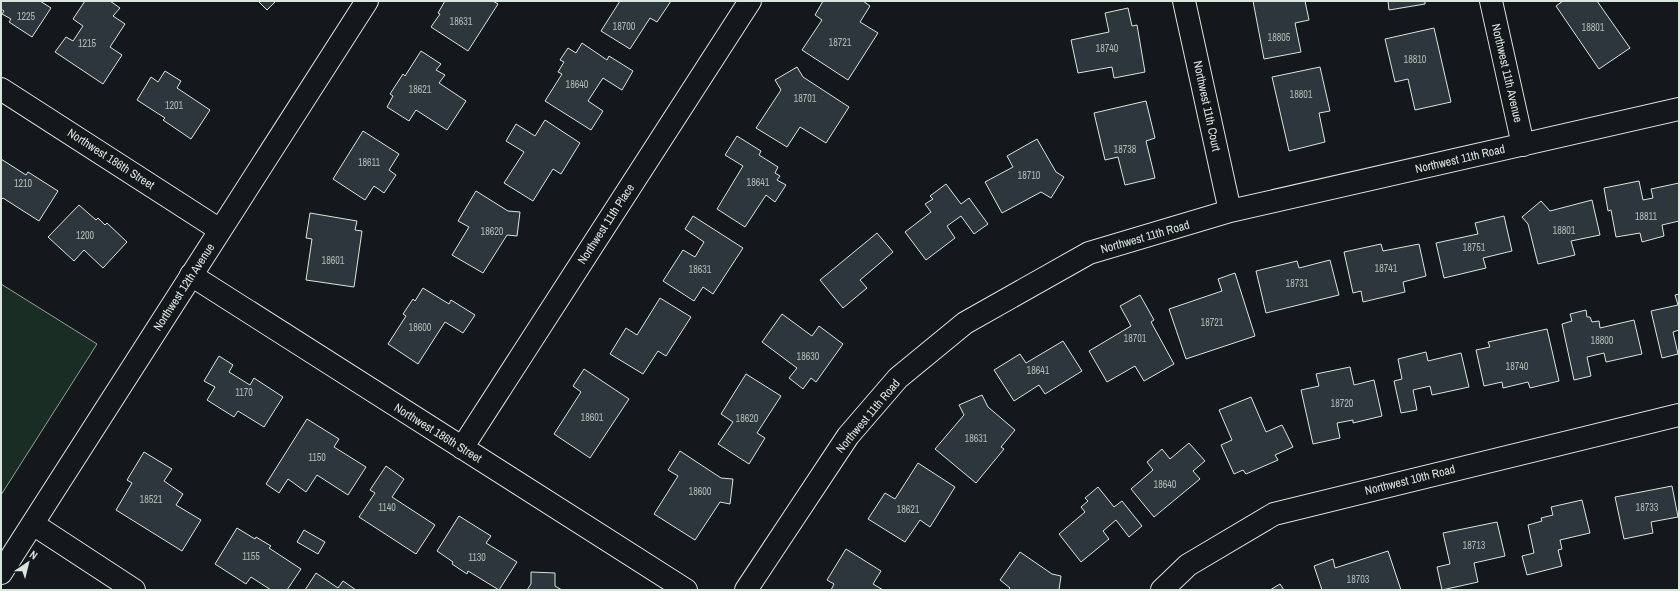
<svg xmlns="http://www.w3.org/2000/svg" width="1680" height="591" viewBox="0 0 1680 591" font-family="'Archivo Narrow',sans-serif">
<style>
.green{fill:#1a2d24;stroke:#939e99}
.building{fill:#2c363c;stroke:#d8e6dc}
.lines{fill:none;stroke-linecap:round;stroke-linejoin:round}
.minor-casing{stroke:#d8e6dc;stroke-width:24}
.tertiary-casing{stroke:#d8e6dc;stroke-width:24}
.minor{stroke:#14181c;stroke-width:22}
.tertiary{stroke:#14181c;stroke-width:22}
.labels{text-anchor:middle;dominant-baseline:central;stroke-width:3;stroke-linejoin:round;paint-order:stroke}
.number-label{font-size:10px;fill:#adbab4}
.street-label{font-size:12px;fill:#d8e6dc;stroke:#14181c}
</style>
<rect width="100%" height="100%" fill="#14181c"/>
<path class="green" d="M1,284L97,344L1,495Z"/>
<path class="building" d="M1,1H40L51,8L32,37L9,22L11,19L2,14L4,11L1,9Z
M85,1H110L120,8L113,16L125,24L110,47L122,55L103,84L55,52L66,37L73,41L83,26L73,19Z
M258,1H276L267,10Z
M445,1H493L498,4L468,51L431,27L440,14L438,13Z
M620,1H671L657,22L650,18L630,49L601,31Z
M823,1H863L870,6L860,22L878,33L848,80L802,50L822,20L815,15Z
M1253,1H1305L1309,20L1295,23L1301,52L1264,59Z
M1388,1H1425V4L1389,10Z
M1563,1H1597L1630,48L1599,69L1556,6Z
M1128,8L1132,26L1137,25L1145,72L1114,78L1112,67L1078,73L1071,40L1109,32L1105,13Z
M1434,28L1451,102L1415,110L1408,79L1395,82L1385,39Z
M582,43L607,60L609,56L633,71L622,90L603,78L588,101L603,111L591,130L545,101L562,74L558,72L564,62L560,60L568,48L576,53Z
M421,51L441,64L436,70L445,75L439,83L466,101L447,130L416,110L409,121L387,107L393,96L390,94L403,74L405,76Z
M797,67L803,77L849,107L826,143L800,127L787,147L756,128L781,90L775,80Z
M1320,67L1330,111L1319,113L1325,142L1289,151L1272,77Z
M165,71L181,81L177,88L210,110L191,139L163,120L165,118L137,100L151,77L158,82Z
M1146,101L1155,138L1146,141L1155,178L1125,185L1118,157L1105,160L1094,113Z
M545,120L580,143L561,174L553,169L533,201L504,183L524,152L506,141L516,124L535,136Z
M363,131L399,154L389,170L396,175L384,193L374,186L365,200L333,179Z
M737,136L761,151L759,155L778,167L775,173L780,176L777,180L786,185L775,202L766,195L745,227L717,209L743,166L725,155Z
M1037,139L1056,172L1064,177L1051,198L1041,192L1002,213L985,182L1013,167L1007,156Z
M1,159L26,175L28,172L58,191L39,221L3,198L1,200Z
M1639,181L1643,200L1653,198L1651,189L1679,183V221L1662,225L1664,236L1642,242L1640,233L1616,237L1611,210L1608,211L1604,188Z
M946,184L961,204L969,198L988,224L974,234L961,216L947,226L955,238L926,260L905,232L931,212L925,204L933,199L930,196Z
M476,191L508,211L520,212L517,236L507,235L483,273L452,255L469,227L458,221Z
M1592,200L1600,235L1571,241L1575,255L1538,264L1528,224L1522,217L1541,201L1550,211Z
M79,205L96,220L98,218L105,225L107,223L127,242L103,268L84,250L74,261L48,237Z
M310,213L357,221L355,230L362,231L354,287L306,280L312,239L306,238Z
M693,216L743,248L713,294L703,287L694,301L663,281L683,250L695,257L704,242L685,229Z
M1504,216L1512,251L1483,258L1486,268L1444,278L1436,243L1478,234L1475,223Z
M877,233L893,252L860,280L867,288L843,308L820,280Z
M1381,244L1383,251L1419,244L1426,276L1403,282L1405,292L1363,302L1361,291L1353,293L1344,252Z
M1330,260L1339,295L1266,313L1256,271L1297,261L1299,268Z
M1235,273L1255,336L1186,359L1169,309L1222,291L1218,279Z
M423,288L449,304L451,300L475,315L463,333L445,322L418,364L388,344L406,316L403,314L413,299L415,301Z
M1679,294V330L1673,332L1678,354L1662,358L1651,311L1678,305L1675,295Z
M1140,295L1154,320L1151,322L1174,364L1144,381L1135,366L1107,382L1089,351L1131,326L1120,306Z
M660,298L691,317L666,356L658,351L643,374L610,354L626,328L637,335Z
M1586,310L1587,317H1590L1592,322L1599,321L1600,328L1634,320L1642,354L1606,362L1604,353L1587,357L1591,376L1574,380L1562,324L1572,321L1570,314Z
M782,314L812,336L819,326L843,344L816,382L811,378L803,389L789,378L797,368L762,342Z
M1547,329L1559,381L1530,388L1528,382L1503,388L1502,382L1484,386L1476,350L1490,347L1488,342Z
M1063,341L1082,371L1045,394L1039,385L1014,401L994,370L1020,354L1026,363Z
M1426,352L1428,361L1461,353L1469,387L1432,395L1430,386L1413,390L1417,410L1401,413L1394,381L1402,379L1398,359Z
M219,356L233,365L229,372L250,385L254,378L283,397L264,427L238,411L234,417L207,400L215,387L204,381Z
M1350,367L1354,385L1374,380L1382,416L1353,423V420L1337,423L1340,438L1313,444L1301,390L1319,386L1316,374Z
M584,369L629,399L590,458L554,434L581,392L573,386Z
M746,374L781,396L757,433L765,438L749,464L718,444L733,422L721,414Z
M982,395L988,407L1015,430L1001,447L1004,449L976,483L935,449L964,415L959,405Z
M1251,397L1266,432L1282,425L1293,447L1275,455L1278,460L1246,474L1243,470L1234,474L1221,445L1232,440L1219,410Z
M307,419L339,439L334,447L366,467L348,495L317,475L306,492L288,479L279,493L266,484Z
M1189,443L1205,461L1193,471L1200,479L1154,517L1131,489L1153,470L1147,462L1162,449L1170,459Z
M680,451L721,478L733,479L730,504L720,502L695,540L654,514L678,476L668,470Z
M144,452L172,469L164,481L183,494L176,505L201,520L182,551L116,510L132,483L127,480Z
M918,463L955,487L930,527L920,520L905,542L868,519L885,493L895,499Z
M386,466L404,479L392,497L435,525L416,554L359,517L375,493L370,490Z
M1672,486L1678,517L1651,522L1653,533L1624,539L1615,497Z
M1098,487L1114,507L1122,501L1142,526L1129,537L1116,520L1103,531L1109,539L1081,562L1059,534L1085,512L1081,507L1088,501L1085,498Z
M1582,500L1590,533L1560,540L1562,549L1558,550L1562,566L1527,575L1522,556L1534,553L1528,525L1542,521L1541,518L1553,515L1551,507Z
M459,516L491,536L486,543L517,562L499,590L468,571L467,574L452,564L453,562L437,551Z
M1497,522L1505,556L1474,563L1478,582L1442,590L1437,567L1450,564L1443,533Z
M237,528L255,539L256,537L271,546L269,548L301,569L287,590H271L251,577L246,584L215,564Z
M304,530L325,542L318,554L297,542Z
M846,549L881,571L873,584L883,590H831L834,584L827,580Z
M1388,551L1401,590H1322L1314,566L1333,559L1335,568Z
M1020,552L1052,574L1061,576L1059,590H1008L1010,588L1000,580Z
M531,572L555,573V586L562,590H527L531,584Z
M316,573L338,588L343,581L356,590H305Z
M1280,584L1284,590H1270Z"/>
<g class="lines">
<g class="minor-casing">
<path id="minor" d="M1184,1L1230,211
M1491,1L1523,145
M1,89L220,230
M191,275L686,590
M462,448L750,1
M33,524L134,590
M746,590L848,436L898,378L965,323L1089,253L1230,211L1679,109
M1162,590L1188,565L1274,514L1679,415"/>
</g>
<g class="tertiary-casing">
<path id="tertiary" d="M1,573L367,1"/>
</g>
<use href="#minor" class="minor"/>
<use href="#tertiary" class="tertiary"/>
</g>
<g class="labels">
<g class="number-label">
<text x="26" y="16">1225</text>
<text x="461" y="21">18631</text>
<text x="624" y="26">18700</text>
<text x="1593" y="27">18801</text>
<text x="1279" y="37">18805</text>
<text x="840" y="42">18721</text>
<text x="87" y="43">1215</text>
<text x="1107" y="48">18740</text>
<text x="1415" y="59">18810</text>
<text x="577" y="84">18640</text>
<text x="420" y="89">18621</text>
<text x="1301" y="94">18801</text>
<text x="805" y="98">18701</text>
<text x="174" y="105">1201</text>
<text x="1125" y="149">18738</text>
<text x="369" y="162">18611</text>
<text x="1029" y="175">18710</text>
<text x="758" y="182">18641</text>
<text x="23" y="183">1210</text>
<text x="1646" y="216">18811</text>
<text x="1564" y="230">18801</text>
<text x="492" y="231">18620</text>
<text x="85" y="235">1200</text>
<text x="1474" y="247">18751</text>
<text x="333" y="260">18601</text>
<text x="1386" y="268">18741</text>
<text x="700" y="269">18631</text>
<text x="1297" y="283">18731</text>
<text x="1212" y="322">18721</text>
<text x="420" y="327">18600</text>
<text x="1135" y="338">18701</text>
<text x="1602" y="340">18800</text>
<text x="808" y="356">18630</text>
<text x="1517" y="366">18740</text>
<text x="1038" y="370">18641</text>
<text x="244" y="392">1170</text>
<text x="1342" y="403">18720</text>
<text x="592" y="417">18601</text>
<text x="747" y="418">18620</text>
<text x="976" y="438">18631</text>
<text x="317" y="457">1150</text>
<text x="1165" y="484">18640</text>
<text x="700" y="491">18600</text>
<text x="151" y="499">18521</text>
<text x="387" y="507">1140</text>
<text x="1647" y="507">18733</text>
<text x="908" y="509">18621</text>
<text x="1474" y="545">18713</text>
<text x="251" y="556">1155</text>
<text x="477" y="557">1130</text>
<text x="1358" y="579">18703</text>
</g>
<g class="street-label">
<text transform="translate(1507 73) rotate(77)">Northwest 11th Avenue</text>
<text transform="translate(1207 106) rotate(78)">Northwest 11th Court</text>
<text transform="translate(111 159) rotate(33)">Northwest 186th Street</text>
<text transform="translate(1460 159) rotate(-13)">Northwest 11th Road</text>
<text transform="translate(606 224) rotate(-57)">Northwest 11th Place</text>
<text transform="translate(1145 237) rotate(-16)">Northwest 11th Road</text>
<text transform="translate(184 287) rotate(-57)">Northwest 12th Avenue</text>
<text transform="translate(868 416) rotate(-50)">Northwest 11th Road</text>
<text transform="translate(438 433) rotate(32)">Northwest 186th Street</text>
<text transform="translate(1410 480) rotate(-14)">Northwest 10th Road</text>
</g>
</g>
<rect width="1680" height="591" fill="none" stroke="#d8e6dc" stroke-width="4"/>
<g transform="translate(28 563) rotate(35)" stroke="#14181c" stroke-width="3" paint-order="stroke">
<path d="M0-3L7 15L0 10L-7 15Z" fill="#d8e6dc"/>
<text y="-6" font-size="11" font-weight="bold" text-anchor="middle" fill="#d8e6dc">N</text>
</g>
</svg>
